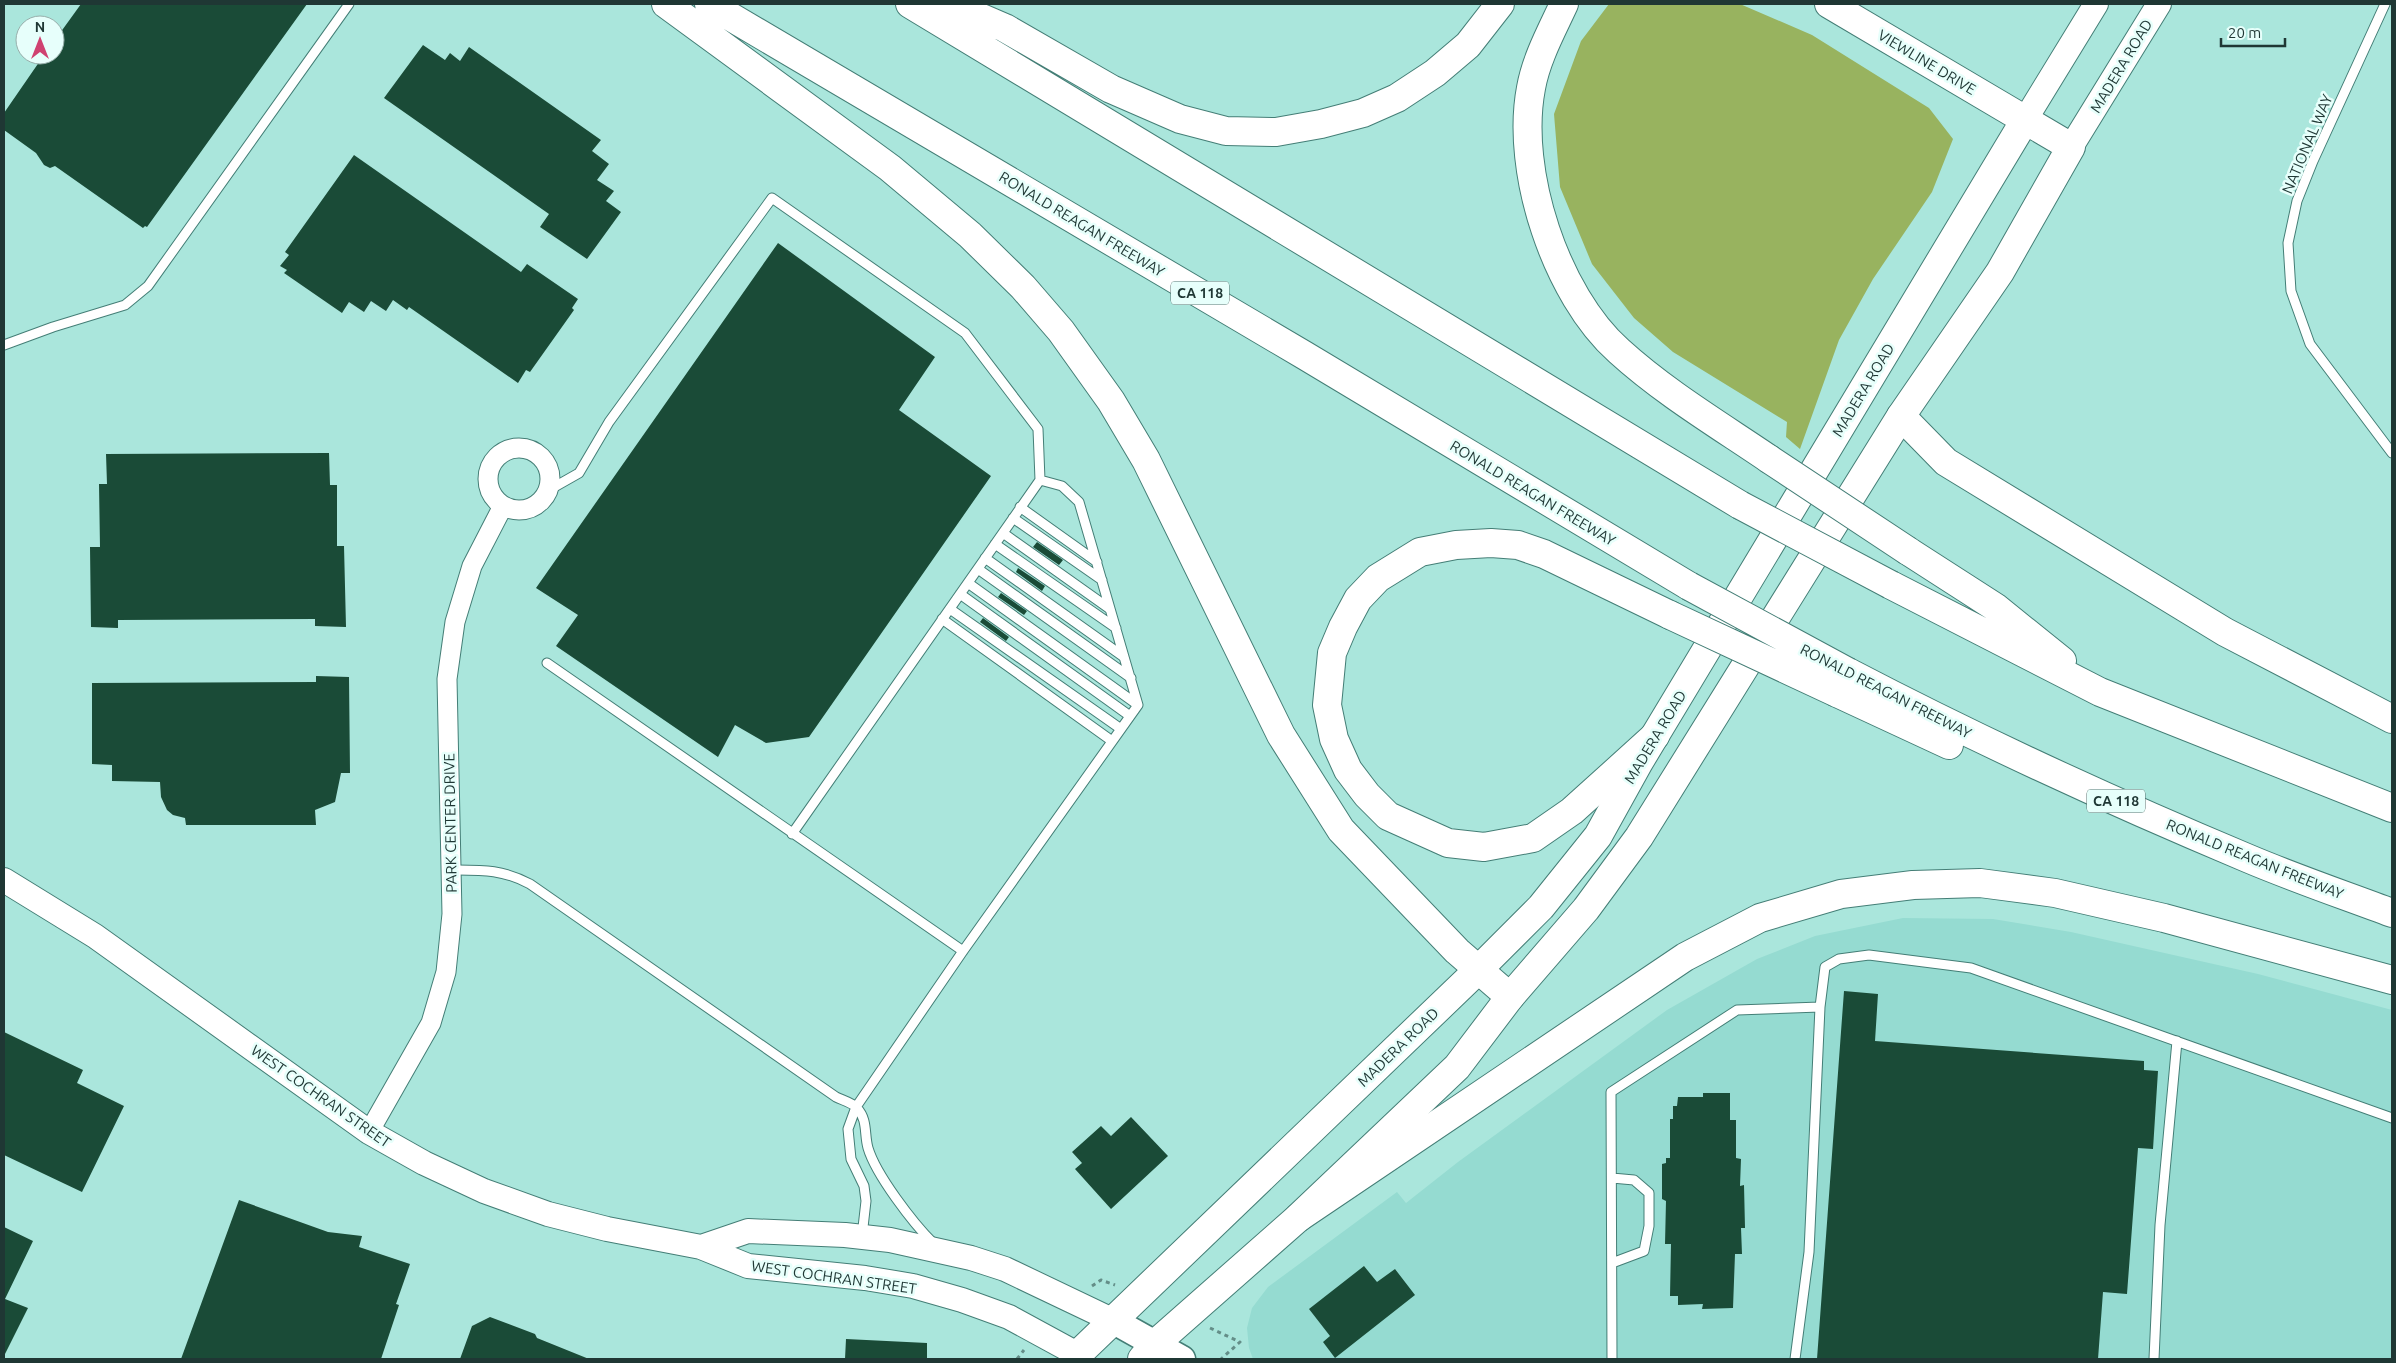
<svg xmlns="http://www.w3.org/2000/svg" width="2396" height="1363" viewBox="0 0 2396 1363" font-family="Ubuntu,sans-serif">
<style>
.built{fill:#95dbd1}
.green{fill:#98b35f}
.building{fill:#1a4b37}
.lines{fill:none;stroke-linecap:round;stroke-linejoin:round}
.service-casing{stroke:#447e76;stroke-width:11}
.minor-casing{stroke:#447e76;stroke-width:21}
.tertiary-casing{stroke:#447e76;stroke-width:26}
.secondary-casing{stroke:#447e76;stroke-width:29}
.primary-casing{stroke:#447e76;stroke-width:30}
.motorway-casing{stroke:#447e76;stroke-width:30}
.path{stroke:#648e88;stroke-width:3;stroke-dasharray:4 4;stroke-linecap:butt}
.service{stroke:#fff;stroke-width:9}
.minor{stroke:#fff;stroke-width:19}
.tertiary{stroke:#fff;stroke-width:24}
.secondary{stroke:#fff;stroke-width:26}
.primary{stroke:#fff;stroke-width:28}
.motorway{stroke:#fff;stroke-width:28}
.motorway-bridge-casing{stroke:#447e76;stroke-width:30;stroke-linecap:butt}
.motorway-bridge{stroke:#fff;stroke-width:28}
.labels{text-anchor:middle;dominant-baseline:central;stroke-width:5;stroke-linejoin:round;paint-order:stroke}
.shield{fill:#e7fffb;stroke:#5b7370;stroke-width:1}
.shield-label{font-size:14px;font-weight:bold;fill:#1f3734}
.street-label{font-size:15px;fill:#1f3734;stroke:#e7fffb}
</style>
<rect width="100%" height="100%" fill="#aae6dc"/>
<path class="built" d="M1903,918L1993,919L2071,932L2258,974L2392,1010V1359H1253L1249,1348L1247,1328L1252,1308L1268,1287L1397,1192L1406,1203L1458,1162L1667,1010L1757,959L1815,936Z"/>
<path class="green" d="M1609,4H1740L1812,35L1929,108L1953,139L1932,192L1873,279L1839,340L1800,449L1786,437L1787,422L1673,352L1634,318L1592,264L1560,187L1554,114L1581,41Z"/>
<path class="building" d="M81,4H307L147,227L145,226L143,228L55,166L50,168L44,165L36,153L4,130V113L44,55H55V40Z
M423,45L445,60L450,53L460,61L469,47L601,140L592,151L609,164L597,180L614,191L606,201L621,212L587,259L540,227L549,214L384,98Z
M354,155L521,272L527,264L578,299L572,308L574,310L530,372L526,370L518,383L409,307L407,310L393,300L386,311L371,301L364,312L349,302L342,313L284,273L287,270L280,266L289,255L285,252Z
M778,243L935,357L899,410L991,476L809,737L766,743L735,725L718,757L556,646L578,615L536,588Z
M329,453L330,485H337V546H344L346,627L315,626V619L118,620V628L91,627L90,547H100L99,484H107L106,454Z
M1037,542L1063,560L1059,565L1033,547Z
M1018,568L1045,586L1042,591L1016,572Z
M1001,593L1027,611L1024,615L998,597Z
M983,618L1009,637L1006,641L980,622Z
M316,676L349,677L350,773H341L335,802L315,810L316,825H186L185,818L173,815L167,810L161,797L160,782L112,781V765L92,764V683L316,682Z
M1844,991L1878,994L1875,1041L2144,1061V1070L2158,1071L2153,1149L2138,1148L2127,1294L2103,1292L2098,1359H1817Z
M4,1032L83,1070L77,1083L124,1106L82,1192L4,1155Z
M1703,1093H1730V1120H1736V1158L1741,1159L1740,1186L1744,1185L1745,1228H1741L1742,1254H1735L1733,1308L1702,1309L1703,1304L1678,1305V1296H1670L1671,1244H1665L1666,1201L1662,1199V1164L1666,1163V1158H1670V1119H1673V1106H1677L1678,1097H1703Z
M1131,1117L1168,1156L1111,1209L1075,1169L1082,1163L1072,1152L1101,1126L1111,1136Z
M239,1200L328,1232L362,1236L359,1247L410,1264L396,1304L399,1305L381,1359H181Z
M4,1227L33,1241L5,1299L28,1308L4,1356Z
M1364,1266L1377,1282L1395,1269L1415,1295L1335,1358L1323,1342L1330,1336L1309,1309Z
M490,1317L535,1334L537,1338L589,1359H460L472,1326Z
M846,1339L927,1343V1359H845Z"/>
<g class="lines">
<g class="service-casing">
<path id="service" d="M2385,4L2313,161L2297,201L2288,243L2291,291L2310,344L2392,453
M4,345L53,327L125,305L148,286L349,4
M1040,480L1062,486L1079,502L1138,705
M549,490L579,473L609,422L772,198L965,333L1038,429L1040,480L792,834
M1020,507L1097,562
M1013,518L1102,580
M1003,533L1110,609
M995,544L1116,628
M985,558L1124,657
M978,569L1131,678
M968,583L1138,705
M960,594L1130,716
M950,609L1121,729
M942,619L1112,741
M547,663L963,951
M451,870C482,870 502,869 530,884L836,1097C842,1100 853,1103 857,1108C868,1120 864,1134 868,1148C876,1175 913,1223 933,1243
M1612,1178L1634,1180L1649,1193V1226L1644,1251L1612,1263
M862,1236L866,1201L864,1186L851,1159L848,1129L856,1107L963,951L1138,705
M1612,1359L1611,1092L1737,1010L1820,1007
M1795,1359L1809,1252L1820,1007L1825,967L1839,959L1869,955L1971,968L2392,1118
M2154,1359L2160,1225L2177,1041"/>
</g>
<g class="minor-casing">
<path id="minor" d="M488 479a31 31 0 1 1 62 0a31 31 0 1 1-62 0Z
M369,1132L431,1023L446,972L452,914L447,679L455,622L472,566L503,506"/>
</g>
<g class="tertiary-casing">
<path id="tertiary" d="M2025,120L2096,4
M2071,147L2159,4
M4,880L95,936L369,1132L424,1163L484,1191L548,1214L607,1229L701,1247L748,1266L865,1278L913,1286L962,1300L1009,1317L1077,1354
M701,1247L748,1231L845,1235L890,1240L971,1258L1005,1269L1114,1321"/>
</g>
<g class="secondary-casing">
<path id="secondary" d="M1114,1321L1182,1359"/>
</g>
<g class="primary-casing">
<path id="primary" d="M1073,1359L1478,970L1541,907L1598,836L1639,762L2025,120
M1142,1359L1155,1344L1298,1218L1457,1067L1510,997L1586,909L1639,837L1901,416L2000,272L2071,147L1829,4"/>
</g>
<g class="motorway-casing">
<path id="motorway" d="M666,4L890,168L970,235L1023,287L1061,331L1111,401L1146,460L1281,735L1341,830L1457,951L1510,997
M709,4L1304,355L1689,586
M910,4L1740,505
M949,4L1005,28L1111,89L1180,119L1226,131L1276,132L1321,124L1363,113L1397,98L1435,73L1468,45L1500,4
M1564,4C1552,30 1536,59 1531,88C1515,171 1556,295 1619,351C1664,392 1719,425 1769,459
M1901,416L1946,462L2225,632L2392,719
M1908,551L1995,607L2062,661
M1891,585L2100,692L2392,808
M1848,672C1978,740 2111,801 2247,858C2294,878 2344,895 2392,913
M1837,693L1949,745
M1655,736L1572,811L1533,838L1484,847L1448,843L1388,816L1367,795L1348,770L1334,739L1327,705L1332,653L1343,627L1358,599L1378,578L1420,552L1456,545L1491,543L1518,545L1544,554L1670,615
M1298,1218L1685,957L1760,918L1841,894L1913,885L1980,883L2055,893L2164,918L2392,980"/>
</g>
<path class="path" d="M1092,1286L1101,1280L1115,1285
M1210,1328L1240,1342L1221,1359
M1017,1359L1024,1350"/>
<use href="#service" class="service"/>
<use href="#minor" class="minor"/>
<use href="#tertiary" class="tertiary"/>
<use href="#secondary" class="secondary"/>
<use href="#primary" class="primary"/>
<use href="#motorway" class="motorway"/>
<g class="motorway-bridge-casing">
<path id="motorway-bridge" d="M1769,459L1908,551
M1740,505L1891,585
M1689,586L1848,672
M1670,615L1837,693"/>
</g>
<use href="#motorway-bridge" class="motorway-bridge"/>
</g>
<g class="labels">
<g class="shield">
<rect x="1171" y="281.5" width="58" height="23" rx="4"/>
<rect x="2087" y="789.5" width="58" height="23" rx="4"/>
</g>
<g class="shield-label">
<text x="1200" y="293">CA 118</text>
<text x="2116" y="801">CA 118</text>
</g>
<g class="street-label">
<text transform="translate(1927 62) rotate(31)">VIEWLINE DRIVE</text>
<text transform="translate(2121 66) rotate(-59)">MADERA ROAD</text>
<text transform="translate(2307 144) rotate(-67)">NATIONAL WAY</text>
<text transform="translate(1082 224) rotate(31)">RONALD REAGAN FREEWAY</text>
<text transform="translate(1863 390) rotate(-59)">MADERA ROAD</text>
<text transform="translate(1533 493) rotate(31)">RONALD REAGAN FREEWAY</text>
<text transform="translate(1886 691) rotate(27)">RONALD REAGAN FREEWAY</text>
<text transform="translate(1655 737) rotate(-59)">MADERA ROAD</text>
<text transform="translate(450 823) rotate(-91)">PARK CENTER DRIVE</text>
<text transform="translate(2255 859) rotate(22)">RONALD REAGAN FREEWAY</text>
<text transform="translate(1398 1047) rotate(-44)">MADERA ROAD</text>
<text transform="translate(321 1096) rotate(35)">WEST COCHRAN STREET</text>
<text transform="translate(834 1277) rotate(8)">WEST COCHRAN STREET</text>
</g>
</g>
<rect width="2396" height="1363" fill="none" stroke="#1f3734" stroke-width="10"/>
<g transform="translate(40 40)"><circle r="24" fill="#e7fffb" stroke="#97afab"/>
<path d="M0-4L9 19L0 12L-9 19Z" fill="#cf4271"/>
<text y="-8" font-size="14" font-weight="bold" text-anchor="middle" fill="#1f3734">N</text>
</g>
<path d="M2221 38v8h64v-8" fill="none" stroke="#1f3734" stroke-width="2.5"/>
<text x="2228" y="38" font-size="15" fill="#1f3734" stroke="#e7fffb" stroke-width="4" paint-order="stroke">20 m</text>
</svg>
